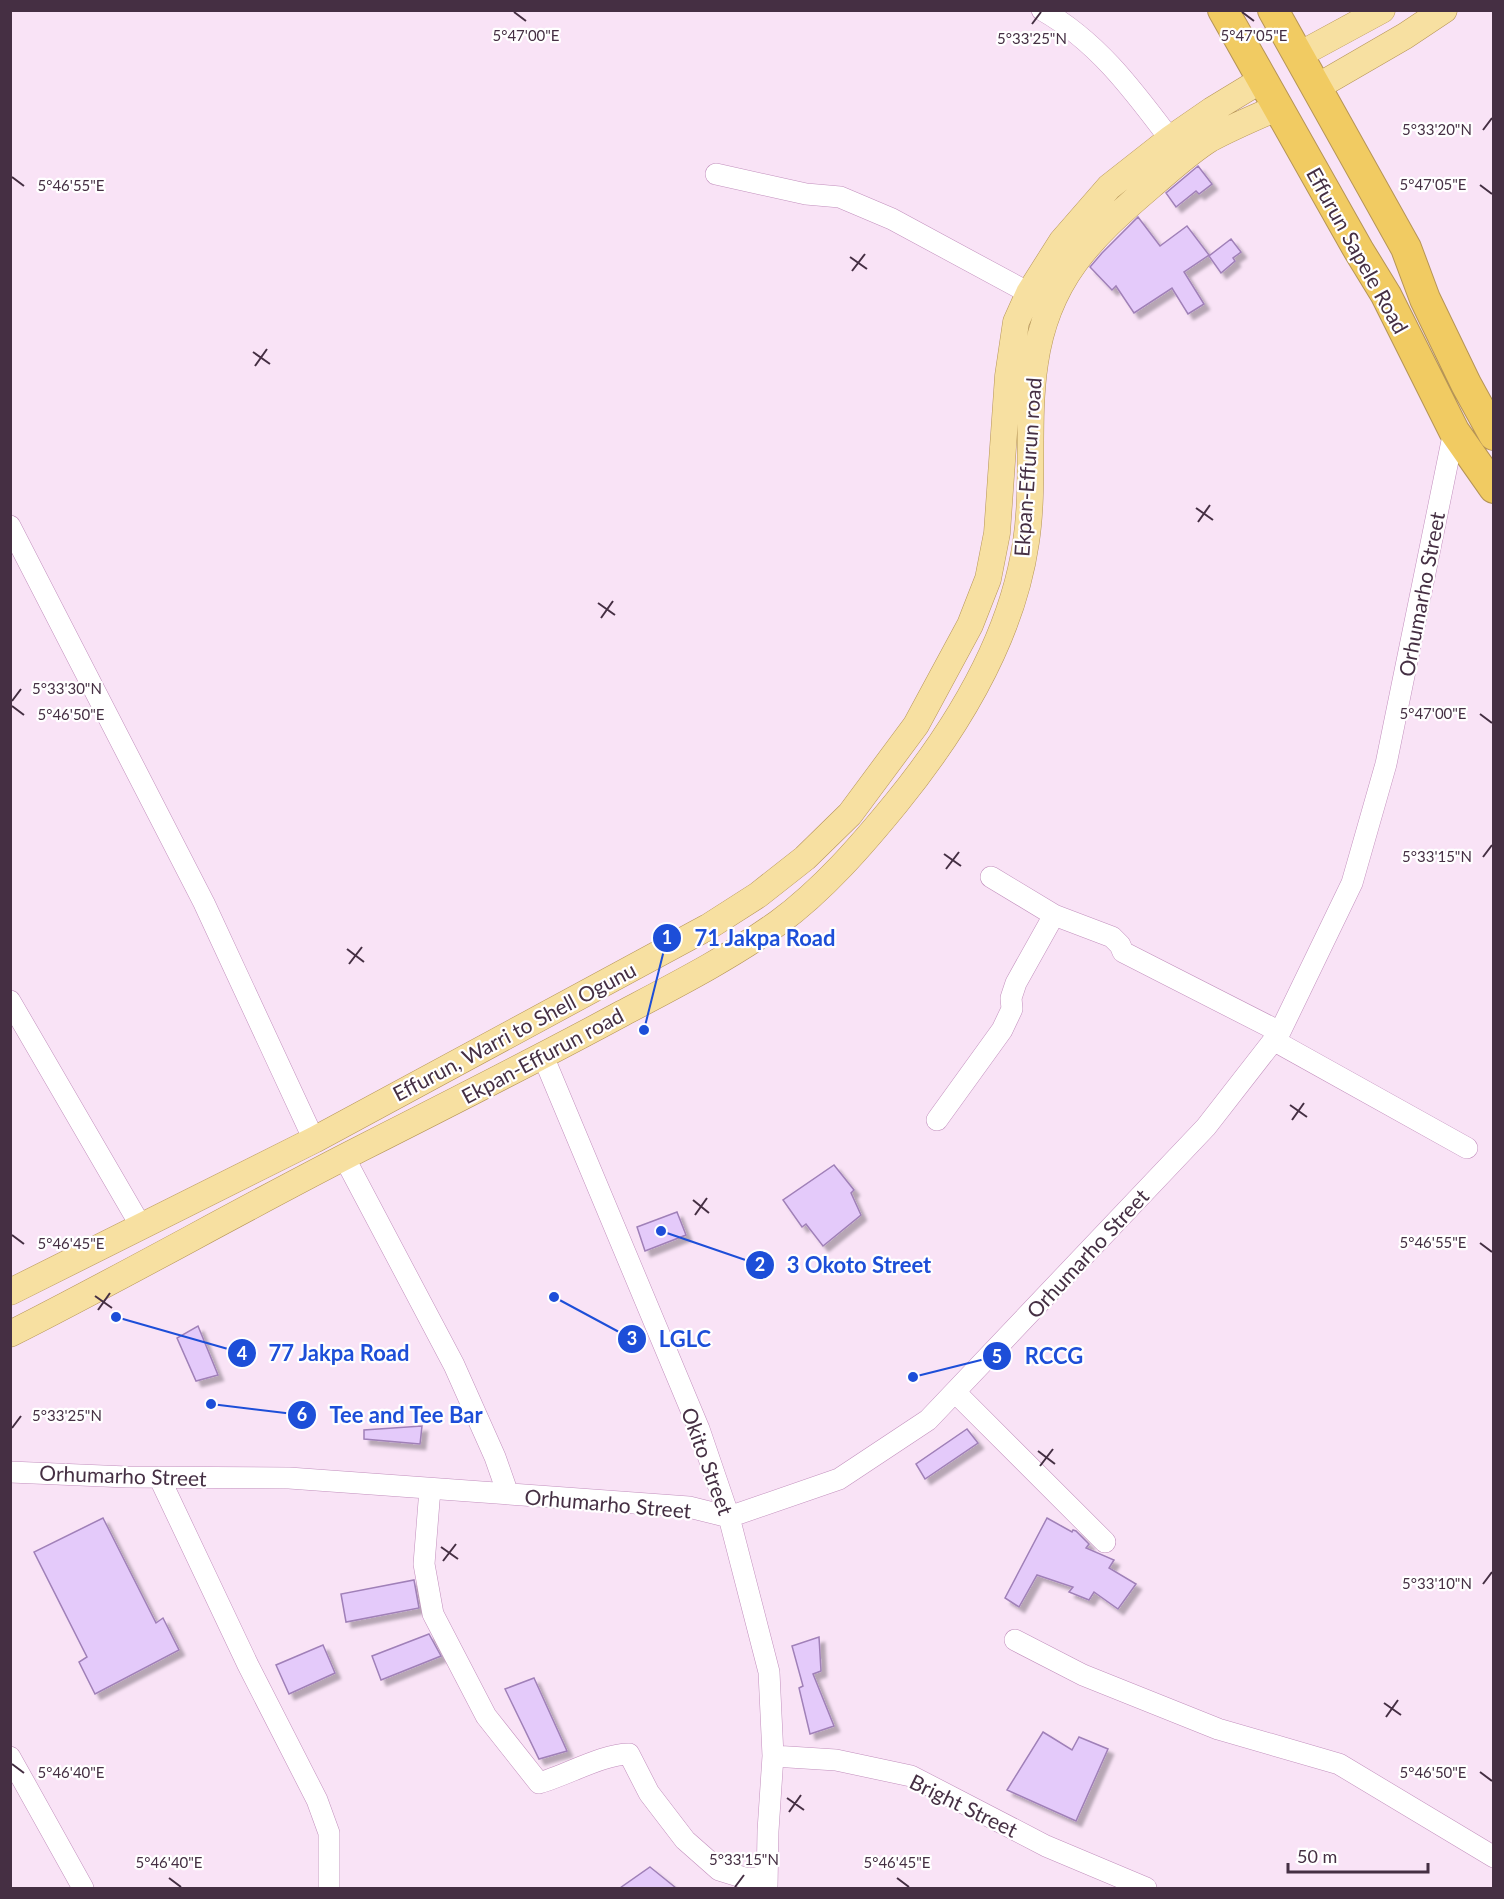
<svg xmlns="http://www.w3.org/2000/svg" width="1504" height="1899" viewBox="0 0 1504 1899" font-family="Lato,sans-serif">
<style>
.building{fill:#e4cafa;stroke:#a080b8;stroke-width:1.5;filter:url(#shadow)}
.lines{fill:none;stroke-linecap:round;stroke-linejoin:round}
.minor-casing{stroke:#c28fbd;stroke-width:22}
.major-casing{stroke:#b59457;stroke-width:27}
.highway-casing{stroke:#b59457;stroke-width:32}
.minor{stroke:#fff;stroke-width:21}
.major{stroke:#f7e0a1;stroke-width:26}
.highway{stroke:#f1cb62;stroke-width:30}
.ticks{fill:none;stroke:#452f43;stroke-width:2}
.labels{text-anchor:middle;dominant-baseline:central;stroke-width:4.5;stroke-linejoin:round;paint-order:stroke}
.street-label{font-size:21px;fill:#452f43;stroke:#fff}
.ticks-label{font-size:15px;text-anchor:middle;fill:#452f43;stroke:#fff;stroke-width:4.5;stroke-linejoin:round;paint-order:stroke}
.leader{fill:none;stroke:#1d4ed8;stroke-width:2}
.callout-dot{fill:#1d4ed8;stroke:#fff;stroke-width:2}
.mark-label{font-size:18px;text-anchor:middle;font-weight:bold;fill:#fff}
.callout-label{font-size:22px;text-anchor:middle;font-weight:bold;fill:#1d4ed8;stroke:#fff;stroke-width:4.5;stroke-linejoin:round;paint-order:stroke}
</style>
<defs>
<filter id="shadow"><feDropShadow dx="5.5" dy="5.5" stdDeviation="1.5" flood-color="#0004"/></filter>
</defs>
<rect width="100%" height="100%" fill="#f9e3f6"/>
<path class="building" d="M1198,166L1212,184L1199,194L1196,191L1176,207L1166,193Z
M1138,217L1160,246L1187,226L1209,255L1184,272L1204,304L1188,314L1172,288L1134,313L1116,286L1112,290L1090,267L1102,253Z
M1231,239L1241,252L1233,258L1235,261L1221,273L1209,256Z
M834,1165L854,1190L851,1193L861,1215L823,1246L806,1224L802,1227L783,1200Z
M677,1212L686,1235L645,1251L637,1227Z
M198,1326L218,1375L196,1381L177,1338Z
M422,1426L420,1444L364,1439V1430Z
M967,1429L978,1443L925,1479L916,1464Z
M103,1518L156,1623L163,1618L179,1650L95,1694L79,1662L87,1657L34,1552Z
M1047,1518L1072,1532L1073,1530L1076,1531L1089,1544L1086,1548L1114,1560L1109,1568L1136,1584L1118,1609L1094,1592L1089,1600L1069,1592L1073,1587L1037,1575L1019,1607L1005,1598Z
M414,1580L419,1608L346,1622L341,1594Z
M429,1634L441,1656L381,1680L372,1656Z
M819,1637L821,1671L813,1674L834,1726L810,1734L799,1688L803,1686L792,1646Z
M323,1645L335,1673L289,1694L276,1665Z
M534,1678L567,1751L539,1759L505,1689Z
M1043,1732L1072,1750L1079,1737L1108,1749L1076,1821L1007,1790Z
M650,1867L676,1888H620Z"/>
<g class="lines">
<g class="minor-casing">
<path id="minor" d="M1042,10C1097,41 1133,90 1170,139
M716,174L806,194L840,197L892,219L1029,293
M10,526L204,903L314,1140
M991,877L1054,915L1112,937L1120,945L1123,952L1280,1032
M10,1001L142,1228
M1273,1040L1467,1148
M543,1056L699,1429L729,1517L769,1672L773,1756L768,1831L767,1888
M937,1120L1002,1030L1012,1009L1011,998L1016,983L1054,915
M344,1157L454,1365L495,1457L508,1494
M955,1392L1105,1542
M10,1472L127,1477L289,1478L689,1507L729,1517L839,1479L928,1420L1206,1127L1280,1032L1352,883L1386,764L1454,431
M159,1477L248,1665L317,1800L329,1833V1888
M430,1489L424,1564L433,1614L486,1716L539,1783C567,1775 603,1754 629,1754L649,1793L685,1840L719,1870L748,1879L767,1876
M1015,1640L1083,1675L1218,1729L1339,1764L1494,1857
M773,1756L836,1760L911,1776L1046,1846L1146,1888
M10,1757L83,1888"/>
</g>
<g class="major-casing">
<path id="major" d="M1299,55L1382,10
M1317,87L1405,36L1444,10
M10,1292L314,1140L708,927L758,895L805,858L850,814L916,725L970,625L988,579L997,533L1008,376L1016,322L1029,293L1062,241L1109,187L1170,139L1212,110L1263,79
M10,1334C129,1274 244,1208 362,1148C449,1104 536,1060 623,1013C676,985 729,958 778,923C823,890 862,845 897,802C957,728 1012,638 1026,542C1035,483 1026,422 1035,363C1047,280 1090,238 1151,186C1170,170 1189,152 1210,139C1232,127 1256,117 1279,107"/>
</g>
<g class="highway-casing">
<path id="highway" d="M1223,10L1359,251L1386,295L1454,431L1494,488
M1273,10L1406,248L1425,299L1466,384L1494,435"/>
</g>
<use href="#minor" class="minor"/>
<use href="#major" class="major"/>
<use href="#highway" class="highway"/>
</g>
<path class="ticks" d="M514,12L526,21M1242,12L1254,21M1032,24L1041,12M1483,130L1492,118M12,177L24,186M1480,185L1492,194M850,257L867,269M852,271L865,254M253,352L270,364M255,366L267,349M1196,508L1213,520M1198,522L1210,505M598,603L615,615M601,618L613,601M12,701L21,689M12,706L24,715M1480,714L1492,723M944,854L961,866M1483,857L1492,845M946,869L959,852M347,949L364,962M349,964L362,947M1290,1105L1307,1117M1292,1120L1304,1103M693,1200L709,1213M695,1215L707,1198M12,1235L24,1244M1480,1243L1492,1252M95,1296L112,1308M98,1310L110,1293M12,1428L21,1416M1038,1451L1055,1464M1040,1466L1053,1449M441,1547L458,1559M443,1561L456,1544M1483,1584L1492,1572M1384,1703L1401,1715M1386,1717L1398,1700M12,1764L24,1773M1480,1772L1492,1781M787,1798L804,1810M789,1812L801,1795M169,1878L181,1887M897,1878L909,1887M735,1887L744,1875"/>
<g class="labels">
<g class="street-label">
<text transform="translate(1358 250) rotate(61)">Effurun Sapele Road</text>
<text transform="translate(1027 467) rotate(-86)">Ekpan-Effurun road</text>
<text transform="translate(1421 594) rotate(-79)">Orhumarho Street</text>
<text transform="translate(514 1031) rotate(-28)">Effurun, Warri to Shell Ogunu</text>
<text transform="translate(542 1055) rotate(-28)">Ekpan-Effurun road</text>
<text transform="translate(1087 1253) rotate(-47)">Orhumarho Street</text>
<text transform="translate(708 1461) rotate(70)">Okito Street</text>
<text transform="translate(123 1475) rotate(2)">Orhumarho Street</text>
<text transform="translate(608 1503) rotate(5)">Orhumarho Street</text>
<text transform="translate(964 1805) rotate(26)">Bright Street</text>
</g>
</g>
<g class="ticks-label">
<text x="526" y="41">5°47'00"E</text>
<text x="1254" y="41">5°47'05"E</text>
<text x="1032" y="44">5°33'25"N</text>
<text x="1437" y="135">5°33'20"N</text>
<text x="1433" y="190">5°47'05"E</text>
<text x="71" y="191">5°46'55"E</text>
<text x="67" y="694">5°33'30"N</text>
<text x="1433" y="719">5°47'00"E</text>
<text x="71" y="720">5°46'50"E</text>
<text x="1437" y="862">5°33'15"N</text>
<text x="1433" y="1248">5°46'55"E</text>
<text x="71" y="1249">5°46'45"E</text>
<text x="67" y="1421">5°33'25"N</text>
<text x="1437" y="1589">5°33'10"N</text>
<text x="1433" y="1778">5°46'50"E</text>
<text x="71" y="1778">5°46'40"E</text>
<text x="744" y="1865">5°33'15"N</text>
<text x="169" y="1868">5°46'40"E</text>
<text x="897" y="1868">5°46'45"E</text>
</g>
<path class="leader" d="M644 1030L667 938M661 1231L760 1265M554 1297L632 1339M116 1317L242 1353M913 1377L997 1356M211 1404L302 1415"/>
<g class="callout-dot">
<circle cx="644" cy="1030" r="6"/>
<circle cx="661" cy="1231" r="6"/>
<circle cx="554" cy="1297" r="6"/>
<circle cx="116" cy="1317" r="6"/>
<circle cx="913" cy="1377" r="6"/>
<circle cx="211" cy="1404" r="6"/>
<circle cx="667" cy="938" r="15"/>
<circle cx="760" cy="1265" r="15"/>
<circle cx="632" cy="1339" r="15"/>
<circle cx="242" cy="1353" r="15"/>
<circle cx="997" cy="1356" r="15"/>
<circle cx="302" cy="1415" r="15"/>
</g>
<g class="mark-label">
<text x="667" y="944">1</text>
<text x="760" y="1271">2</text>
<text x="632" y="1345">3</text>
<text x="242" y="1360">4</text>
<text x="997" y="1363">5</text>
<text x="302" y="1421">6</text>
</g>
<g class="callout-label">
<text x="765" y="946">71 Jakpa Road</text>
<text x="859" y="1273">3 Okoto Street</text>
<text x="685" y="1347">LGLC</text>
<text x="339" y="1361">77 Jakpa Road</text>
<text x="1054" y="1364">RCCG</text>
<text x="406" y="1423">Tee and Tee Bar</text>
</g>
<rect width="1504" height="1899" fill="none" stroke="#452f43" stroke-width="24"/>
<path d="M1288 1863v9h140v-9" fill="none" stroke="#452f43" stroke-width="3"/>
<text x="1297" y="1863" font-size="18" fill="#452f43" stroke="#ffffff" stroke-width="4.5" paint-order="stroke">50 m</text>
</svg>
